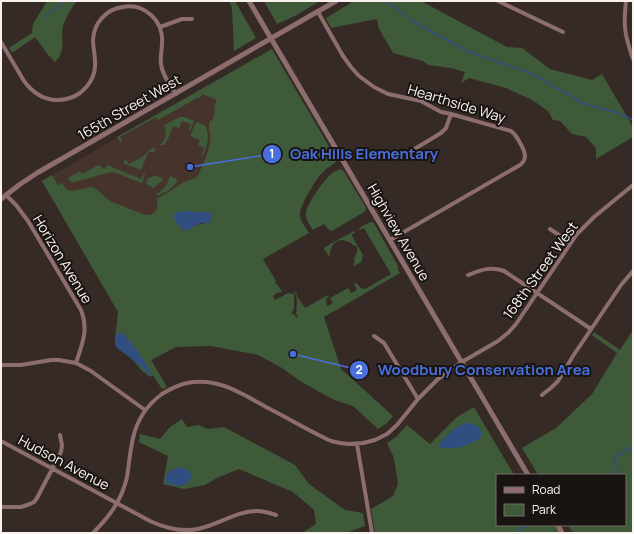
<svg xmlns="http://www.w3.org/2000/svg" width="634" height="534" viewBox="0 0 634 534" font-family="Manrope,sans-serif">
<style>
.built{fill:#45332c}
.green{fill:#3e5a39;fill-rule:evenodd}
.water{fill:#314e81}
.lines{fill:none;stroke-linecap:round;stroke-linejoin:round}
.stream{stroke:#314e81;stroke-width:1.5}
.minor{stroke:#8d6d6e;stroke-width:4}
.tertiary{stroke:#8d6d6e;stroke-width:5}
.labels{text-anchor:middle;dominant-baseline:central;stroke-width:4;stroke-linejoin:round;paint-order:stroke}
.street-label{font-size:14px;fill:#f9f2ee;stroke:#191412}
.leader{fill:none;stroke:#496fdc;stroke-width:1.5}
.callout-dot{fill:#496fdc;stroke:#191412;stroke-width:1.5}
.mark-label{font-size:12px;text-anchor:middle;font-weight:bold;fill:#fff}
.callout-label{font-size:15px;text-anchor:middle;font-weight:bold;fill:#496fdc;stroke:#191412;stroke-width:4;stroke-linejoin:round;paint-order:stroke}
</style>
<rect width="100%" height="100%" fill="#352a25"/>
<path class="built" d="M265,53L328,159L104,288L42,181Z"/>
<path class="green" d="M47,1H77C71,8 66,17 63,26C60,40 67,50 55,62L49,56L35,37L12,53L9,48L32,33L33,24Z
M229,1H235L256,38L234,51L232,8Z
M264,1H320L295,16L277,24Z
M354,1H421L507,47L522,48L550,69L592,80L602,74L633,127V137L596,159V148L586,137L572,134L560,121L553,120L548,111L532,100L506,88L469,78L461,83L465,72L451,68L428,65L423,61L393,53L379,29L377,19L331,28L326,18Z
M272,49L337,160C334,165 328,167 323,172C316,179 299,206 300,216C301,222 306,228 309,233L263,259L276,281L275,282L277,285H278L282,292L277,293L273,296L275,300L288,293L292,294L294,293V308L291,315L293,314L298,318V316L296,314L297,301L295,292L296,291L297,297L299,299L305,308L328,295L329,297L326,298L327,306L333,303L330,298L348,288L351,293L357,290L354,284L356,283L361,288L365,289L391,274L364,228L360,230L359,228L370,222H373L375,225L398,266V270L400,273L324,317L341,369L393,416L387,423L378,429L353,406L334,400L300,381L282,368L258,355L211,346L176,347L151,360L167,387L162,389L153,375L150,377L141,370L115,338L118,312L42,181L52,175L58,185L62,183L66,189L71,191L91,187L95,188L110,201L145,215C155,216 160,208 156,199C167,194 172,189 181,184C186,180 193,180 198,176C202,165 208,154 210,143C212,135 207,128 210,121H212C214,116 216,112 214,106L217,100L202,94L200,98H197L158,120L156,117L120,137L122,141L121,142L119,141L117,137ZM191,211L196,212H210L204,224C195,223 190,231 182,230L180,225Z
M180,117H184L194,121L190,131H188L191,124L182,121L179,128L173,126L168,139L164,145H160C168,137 166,134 164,125Z
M197,122L206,126C210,139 207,146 202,158L201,157L204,148L198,145L200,140L190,136L196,123Z
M155,148L156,149L154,153L149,151L141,170L125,164L123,163L124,161L126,159L129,164L144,156L149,150Z
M98,165L105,169L107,165L141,179L144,173L145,174L142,183L116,173L111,172L75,182H71L68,178L80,171L82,174Z
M341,169L343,170L365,206L366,210L364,212L332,231L329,230L324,224L313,230C310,225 305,219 306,213C306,205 324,180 330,175C333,172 337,170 341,169Z
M153,175L162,178L163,180L156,186L153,188L146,184L148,178H151Z
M170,176L177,179V182L168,191L157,196L156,194C165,190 167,184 170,176Z
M354,231L355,233L352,234V236L363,255L361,262L354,266L353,265L355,261L354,259L356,254L357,253V246L353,245L350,242C347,242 344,240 341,240C333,241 330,249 330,255L329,256L324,249L325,247Z
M633,330V533H573L568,525H625V475H538L522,448L556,428L592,394L617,353L592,335L594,332L620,350Z
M474,407L514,475H497V525H558L562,533H375L371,509L393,496L398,484L394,458L387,443L396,437L407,425L430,444L457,417Z
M182,419L187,427L198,425L208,429L224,427L295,465L309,484L345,510L363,513L365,526L346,533H302L316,524L314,510L293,492L239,469L217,478L205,485L184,489L163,484L168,456L139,442L140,434L160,439L170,427Z"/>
<path class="water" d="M185,211L196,212H210C212,216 212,219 209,223H200L186,231L182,230C179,224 173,222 174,215L177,212Z
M119,333H123C131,343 149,364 151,376L141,366L117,348L115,344V336Z
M466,423C476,424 481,426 482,436C470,447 453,450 438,447C442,438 457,426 466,423Z
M176,468C199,465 194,490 174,485C170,484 168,484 165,480C166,473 170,471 176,468Z"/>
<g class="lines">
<path class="stream" d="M386,1L414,22L469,52L528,72L583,103C599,109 619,111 633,120
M44,17L61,5L63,1
M615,475L618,471L614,462L615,457L633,446
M516,533L519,530L528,525"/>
<path class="minor" d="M498,1L563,32
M626,1C623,26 625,36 633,59
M318,12L343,56L351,67L359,76L374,87L388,94L421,101L441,112L451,114L511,131C515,134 517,137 519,141C524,150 529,158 520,165L390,240
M160,27L182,19H192
M1,42L24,81C33,93 43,100 57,100C65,100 73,98 80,93C90,85 96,74 95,61C95,54 93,47 93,40C94,23 106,9 123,7C133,5 143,8 151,15C159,22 163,33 162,43C162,50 160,57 161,64C162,75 170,84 176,94
M408,153L441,133L446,128L451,114
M6,195L16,205L28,221L81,310C89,330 82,344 76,363
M550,229L571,243
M468,275C481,270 490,266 504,271L591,329
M374,336L384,343L418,399
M1,365H21L51,360H59L76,363L91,371L145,410
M542,395L552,387L558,381L573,356L621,285L633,271
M1,441L150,521C165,528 182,532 198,529C218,525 237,511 257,511C264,511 270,513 276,515
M357,444L372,533
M1,507H21L30,504L34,502L37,498L61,452L62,445L60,435
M93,533C109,517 122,500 127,477C129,464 130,451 133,438C137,420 147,405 162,394C170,389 178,385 187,383C217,377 241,393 266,407C288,418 309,431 331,441L340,443L348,444L363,443L375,440L387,434L397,425L418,399L438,379L462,362L498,341L509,332L516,324L577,234L594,217L633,185"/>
<path class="tertiary" d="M249,1L528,475
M1,199L19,185L37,173L336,1
M558,525L562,533"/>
</g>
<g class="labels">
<g class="street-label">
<text transform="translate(457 103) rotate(17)">Hearthside Way</text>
<text transform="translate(129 107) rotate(-30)">165th Street West</text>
<text transform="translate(399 232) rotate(60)">Highview Avenue</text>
<text transform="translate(63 259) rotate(59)">Horizon Avenue</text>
<text transform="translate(540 270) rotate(-54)">168th Street West</text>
<text transform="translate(64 462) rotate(28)">Hudson Avenue</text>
</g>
</g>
<path class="leader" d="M190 167L272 154M293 354L359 370"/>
<g class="callout-dot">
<circle cx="190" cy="167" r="4"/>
<circle cx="293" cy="354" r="4"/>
<circle cx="272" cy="154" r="10"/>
<circle cx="359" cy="370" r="10"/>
</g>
<g class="mark-label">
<text x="272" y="158">1</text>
<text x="359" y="374">2</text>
</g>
<g class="callout-label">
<text x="364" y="159">Oak Hills Elementary</text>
<text x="484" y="375">Woodbury Conservation Area</text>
</g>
<rect width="634" height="534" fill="none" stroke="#f9f2ee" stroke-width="4"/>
<rect x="496" y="474" width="130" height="52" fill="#191412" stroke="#736d6a"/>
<rect x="504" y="487" width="20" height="6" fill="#8d6d6e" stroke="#736d6a"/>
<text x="532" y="494" font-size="12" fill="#f9f2ee">Road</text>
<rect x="504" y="504" width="20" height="12" fill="#3e5a39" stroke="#736d6a"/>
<text x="532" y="514" font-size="12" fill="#f9f2ee">Park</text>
</svg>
